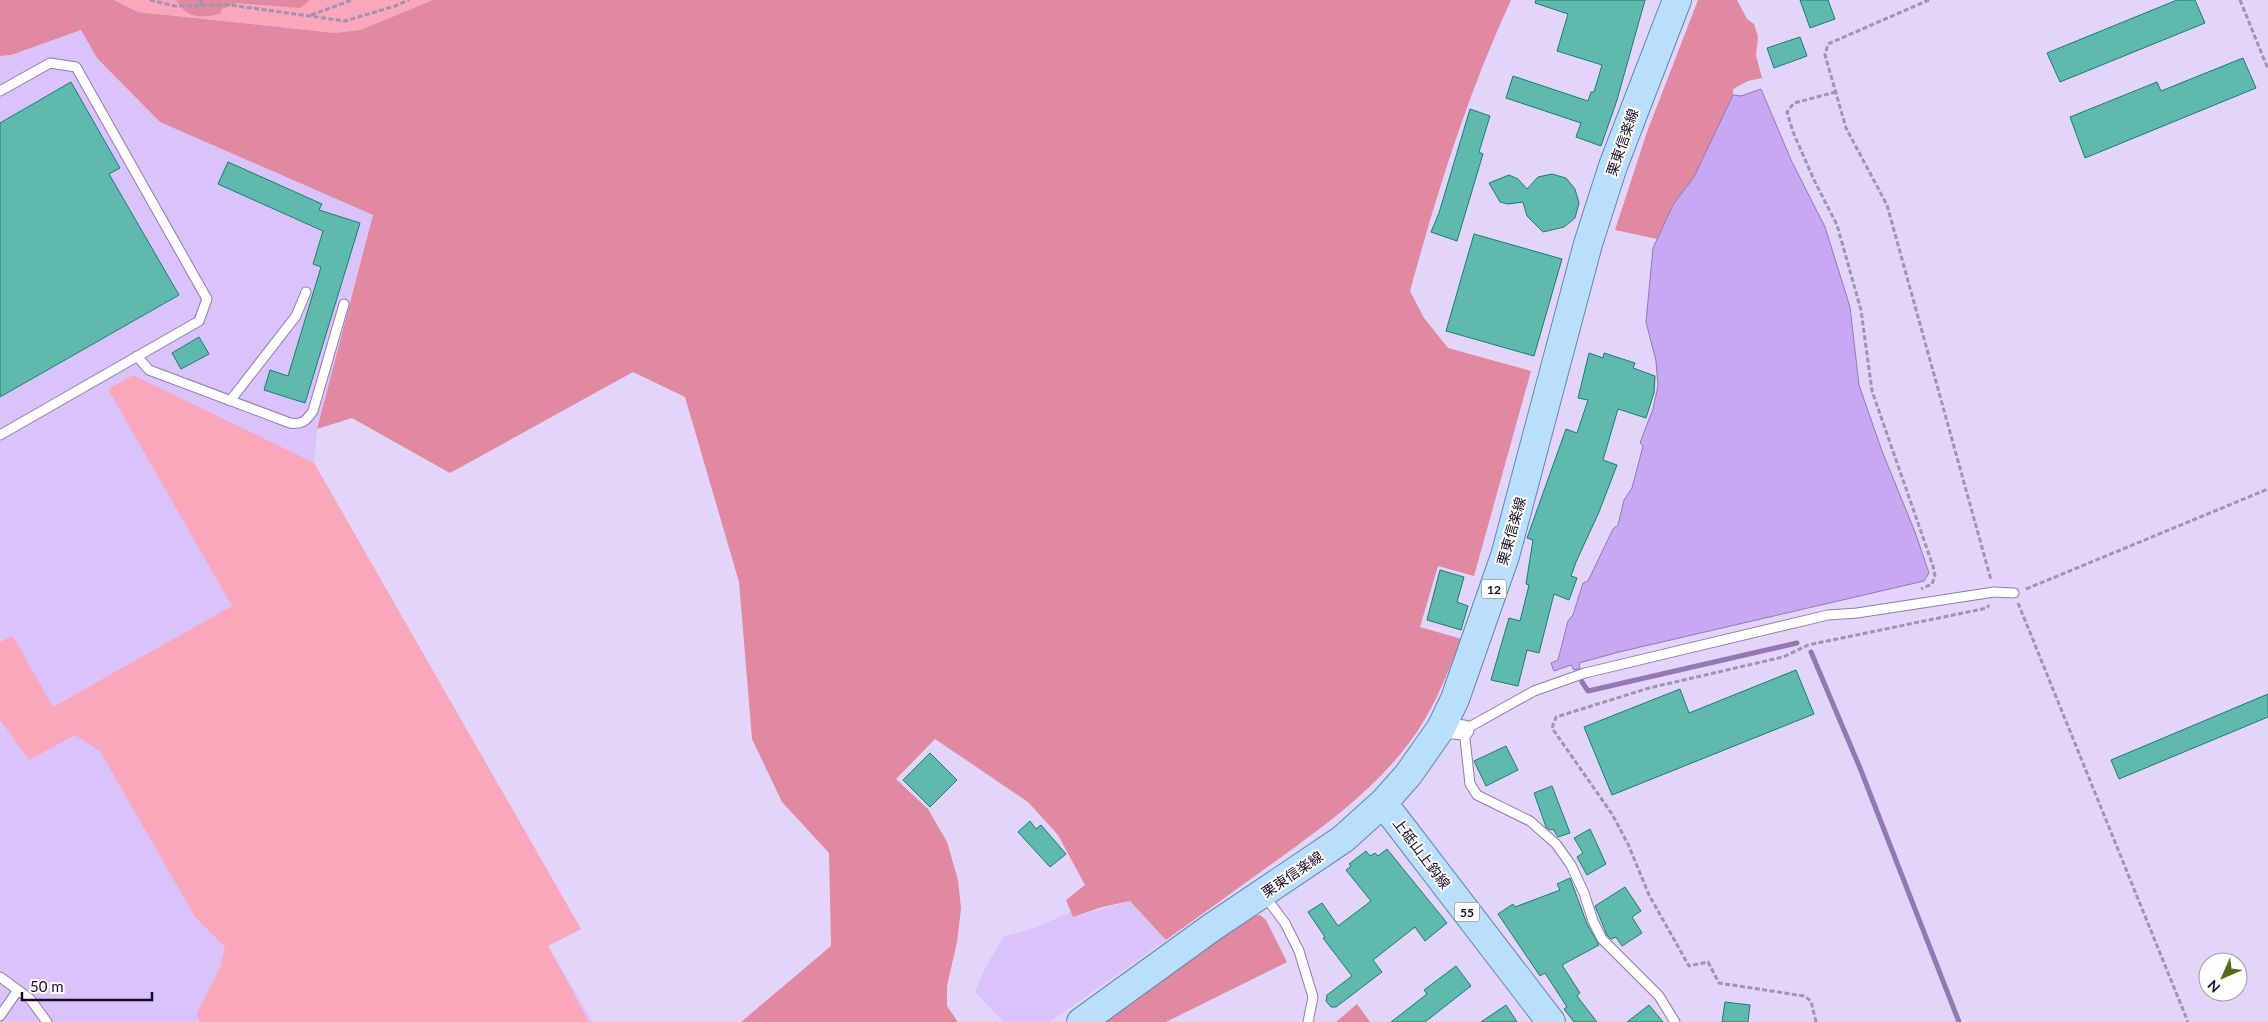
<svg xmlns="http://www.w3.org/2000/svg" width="2268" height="1022" viewBox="0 0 2268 1022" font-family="Lato,'Noto Sans JP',sans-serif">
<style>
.built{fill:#d9c3fa}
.green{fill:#faa7bc}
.forest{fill:#e089a0}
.water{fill:#c8a8f3;stroke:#9379b4}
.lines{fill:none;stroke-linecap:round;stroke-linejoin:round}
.stream{stroke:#9379b4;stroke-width:5}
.building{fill:#5fb9ac;stroke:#197e73}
.lane-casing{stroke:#9279b3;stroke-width:11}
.street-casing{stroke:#9279b3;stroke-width:21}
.primary-casing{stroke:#6387ae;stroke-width:30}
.path{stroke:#a093b3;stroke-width:3;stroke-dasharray:5 2.5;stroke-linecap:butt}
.lane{stroke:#fff;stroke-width:9}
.street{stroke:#fff;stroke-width:19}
.primary{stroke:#badffc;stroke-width:28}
.labels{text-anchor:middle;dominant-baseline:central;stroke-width:4;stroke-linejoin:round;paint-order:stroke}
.shield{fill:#fdfdfd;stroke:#5b5463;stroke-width:1}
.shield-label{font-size:12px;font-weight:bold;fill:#160c21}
.street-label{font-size:14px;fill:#160c21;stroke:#fdfdfd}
</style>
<rect width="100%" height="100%" fill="#e3d4fa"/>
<path class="built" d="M81,30L97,58L160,122L373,215L317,429L314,463L581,929L548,946L593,1022H0V56L11,55Z
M1130,901L1166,940L1050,1022H1004L975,992L984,970L1004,936L1027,931L1071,912L1073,917Z"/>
<path class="green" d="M114,0H433L360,30L335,33L138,12Z
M133,375L314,463L581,929L548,946L589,1022H200L197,1013L220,968L225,947L195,917L100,751L75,735L29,760L0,720V642L13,636L53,707L232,606L108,389Z"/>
<path class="forest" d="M0,0H114L138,12L335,33L360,30L433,0H1511C1468,93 1437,192 1410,291L1424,318L1448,348L1531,371L1474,576L1438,566L1420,627L1462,639C1450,666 1440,694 1425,719C1391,777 1334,819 1280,858C1242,885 1204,913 1166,940L1130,901L1102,907L1073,917L1066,900L1085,885L1058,835L1028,802L935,739L896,779L928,809L947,842L958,880L961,909L957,942L947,986V1006L958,1022H741L831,946L829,853L782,802L752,739L739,582L685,397L633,372L450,473L352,418L317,429L373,215L160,122L97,58L81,30L11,55L0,56Z
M176,0H309V1L300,8L236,3L222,9L220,14C199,18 188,19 176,0Z
M1698,0H1737L1747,19L1754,24L1758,37L1756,55L1762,78L1748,81L1733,89V95L1694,177L1673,205L1657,239L1615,230L1647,132Z
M1260,915L1266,920L1287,962L1166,1022H1102L1247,917Z
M1357,1004L1370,1022H1336Z"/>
<path class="water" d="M1761,89L1792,162L1825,227L1850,307L1859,385L1882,451L1915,532L1929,573L1924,581L1619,652L1579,663L1580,668L1574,670L1571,665L1554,671L1551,663L1558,660L1568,621L1573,615L1583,583L1588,581L1613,529L1618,525L1624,500L1632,488L1643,446L1640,443L1653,409L1658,386L1656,361L1646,322L1653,248L1673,205L1694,177L1733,95L1741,96Z"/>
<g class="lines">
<path class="stream" d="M1811,652L1860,768L1959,1022
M1582,682L1588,691L1797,643"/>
</g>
<path class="building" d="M1536,0H1645L1617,100L1601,146L1576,137L1581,123L1506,98L1513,76L1588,101L1591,92H1594L1602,65L1557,51L1568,14L1535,3Z
M1800,0H1828L1835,19L1810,28Z
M2177,0H2195L2205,23L2060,82L2047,53Z
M1800,37L1807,56L1774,68L1767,48Z
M2243,58L2256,88L2085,158L2070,117L2157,82L2161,91Z
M71,82L120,168L109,174L179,295L0,397V123Z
M1470,109L1490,116L1479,152L1483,154L1457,241L1431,232L1439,213Z
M228,162L322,204L319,210L360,223L305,403L264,390L270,370L288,376L321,267L313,264L323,231L218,184Z
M1552,174L1566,178L1575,189L1579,203L1575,218L1564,227L1543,232L1527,216L1523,202L1508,204L1500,202L1489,183L1509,175L1518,179L1527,189L1538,177Z
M1474,234L1562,259L1534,356L1446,331Z
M199,337L209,354L181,369L172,353Z
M1589,353L1603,358L1604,353L1635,363L1633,368L1655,376L1654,393L1646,418L1618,409L1603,460L1617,465L1599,512L1576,562L1571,576L1577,578L1569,600L1554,594L1539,653L1527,650L1518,686L1491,680L1509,618L1520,621L1529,585L1526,584L1533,540L1527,538L1566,429L1577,433L1588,400L1578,398Z
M1440,570L1464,577L1457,602L1468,606L1461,630L1427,620Z
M1796,670L1814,714L1612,795L1584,727L1680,689L1689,713Z
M2268,694V717L2119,779L2111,760Z
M1506,746L1518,770L1486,786L1474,761Z
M930,753L957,780L930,807L903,780Z
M1552,786L1570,833L1558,837L1553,829L1550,830L1546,827L1534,793Z
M1030,821L1036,829L1041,825L1066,854L1050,867L1018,832Z
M1590,829L1606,864L1587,875L1577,857L1583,853L1574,838Z
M1387,849L1447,923L1425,941L1415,927L1373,960L1382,972L1336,1007H1331L1326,1001L1327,995L1352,976L1323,938L1325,937L1308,912L1322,903L1338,926L1371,901L1346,870L1351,866L1349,864L1366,851L1370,856L1375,853L1378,856Z
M1570,878L1587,924L1599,945L1562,965L1580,993L1577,996L1597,1022H1574L1564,1009L1567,1007L1545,973L1540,976L1498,914L1513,904L1515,907L1560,890L1557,884Z
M1625,887L1641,911L1632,917L1642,933L1622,946L1616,937L1611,939L1607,935L1595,906Z
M1456,966L1471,986L1425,1022H1391L1427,994L1424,990Z
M1725,1002L1750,1005L1748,1022H1722Z
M1506,1005L1517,1022H1481Z
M1649,1005L1663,1022H1627Z"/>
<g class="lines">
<g class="lane-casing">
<path id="lane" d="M0,91L50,63L76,67L207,299L199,321L0,435
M137,356L149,370L290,423C302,425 306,421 313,411L344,304
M230,401L296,316L306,292
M1264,895L1285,923L1299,951L1313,997L1308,1022
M0,977L30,999L47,1022
M0,1016L18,990
M1675,1022L1659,996L1602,939L1593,921L1584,893L1571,865L1556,844L1530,821L1477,795L1470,784L1464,730L1534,691L1585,673L1828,615L1857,613L1994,592L2014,593"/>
</g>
<g class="street-casing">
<path id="street" d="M1441,728L1464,730"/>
</g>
<g class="primary-casing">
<path id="primary" d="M1383,803L1551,1022
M1081,1022L1211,928L1343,839L1383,803L1408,775L1441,728L1455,699L1505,556L1588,244L1613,166L1677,0"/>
</g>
<path class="path" d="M150,0L175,6L230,5L345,21L395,6L409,0
M201,0L202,6
M1929,0L1828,44L1825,55L1846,128L1887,205L1991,580
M2240,0L2268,69
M311,15L352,0
M1836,92L1794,103L1787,112L1793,132L1814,180L1837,225L1861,310L1872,391L1933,566L1935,576L1932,584L1921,589
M2026,589L2268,489
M2018,603L2188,1022
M1816,1022L1811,1001L1804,996L1719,983L1708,962L1689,966L1649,895L1628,844L1612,814L1552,728L1556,717L1649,688L1783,657L1808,645L1987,608L1989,605"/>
<use href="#lane" class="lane"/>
<use href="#street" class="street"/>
<use href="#primary" class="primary"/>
</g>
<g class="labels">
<g class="shield">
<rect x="1481.5" y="579.5" width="25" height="19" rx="4"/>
<rect x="1454.5" y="902.5" width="25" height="19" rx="4"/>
</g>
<g class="shield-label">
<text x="1494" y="589">12</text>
<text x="1467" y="912">55</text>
</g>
<g class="street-label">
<text transform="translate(1622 142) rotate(-71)">栗東信楽線</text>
<text transform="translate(1511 531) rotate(-74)">栗東信楽線</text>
<text transform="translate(1422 853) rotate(53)">上砥山上鈎線</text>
<text transform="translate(1292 874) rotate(-34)">栗東信楽線</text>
</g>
</g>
<g transform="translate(2223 977) rotate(225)"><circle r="24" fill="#fdfdfd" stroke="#a19da5"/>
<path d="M0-4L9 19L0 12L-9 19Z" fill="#566b1a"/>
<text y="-8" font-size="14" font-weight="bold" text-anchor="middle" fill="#160c21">N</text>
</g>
<path d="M22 992v8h130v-8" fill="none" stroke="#160c21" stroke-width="2.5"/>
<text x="30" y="992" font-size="15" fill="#160c21" stroke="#fdfdfd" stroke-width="4" paint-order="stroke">50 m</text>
</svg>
